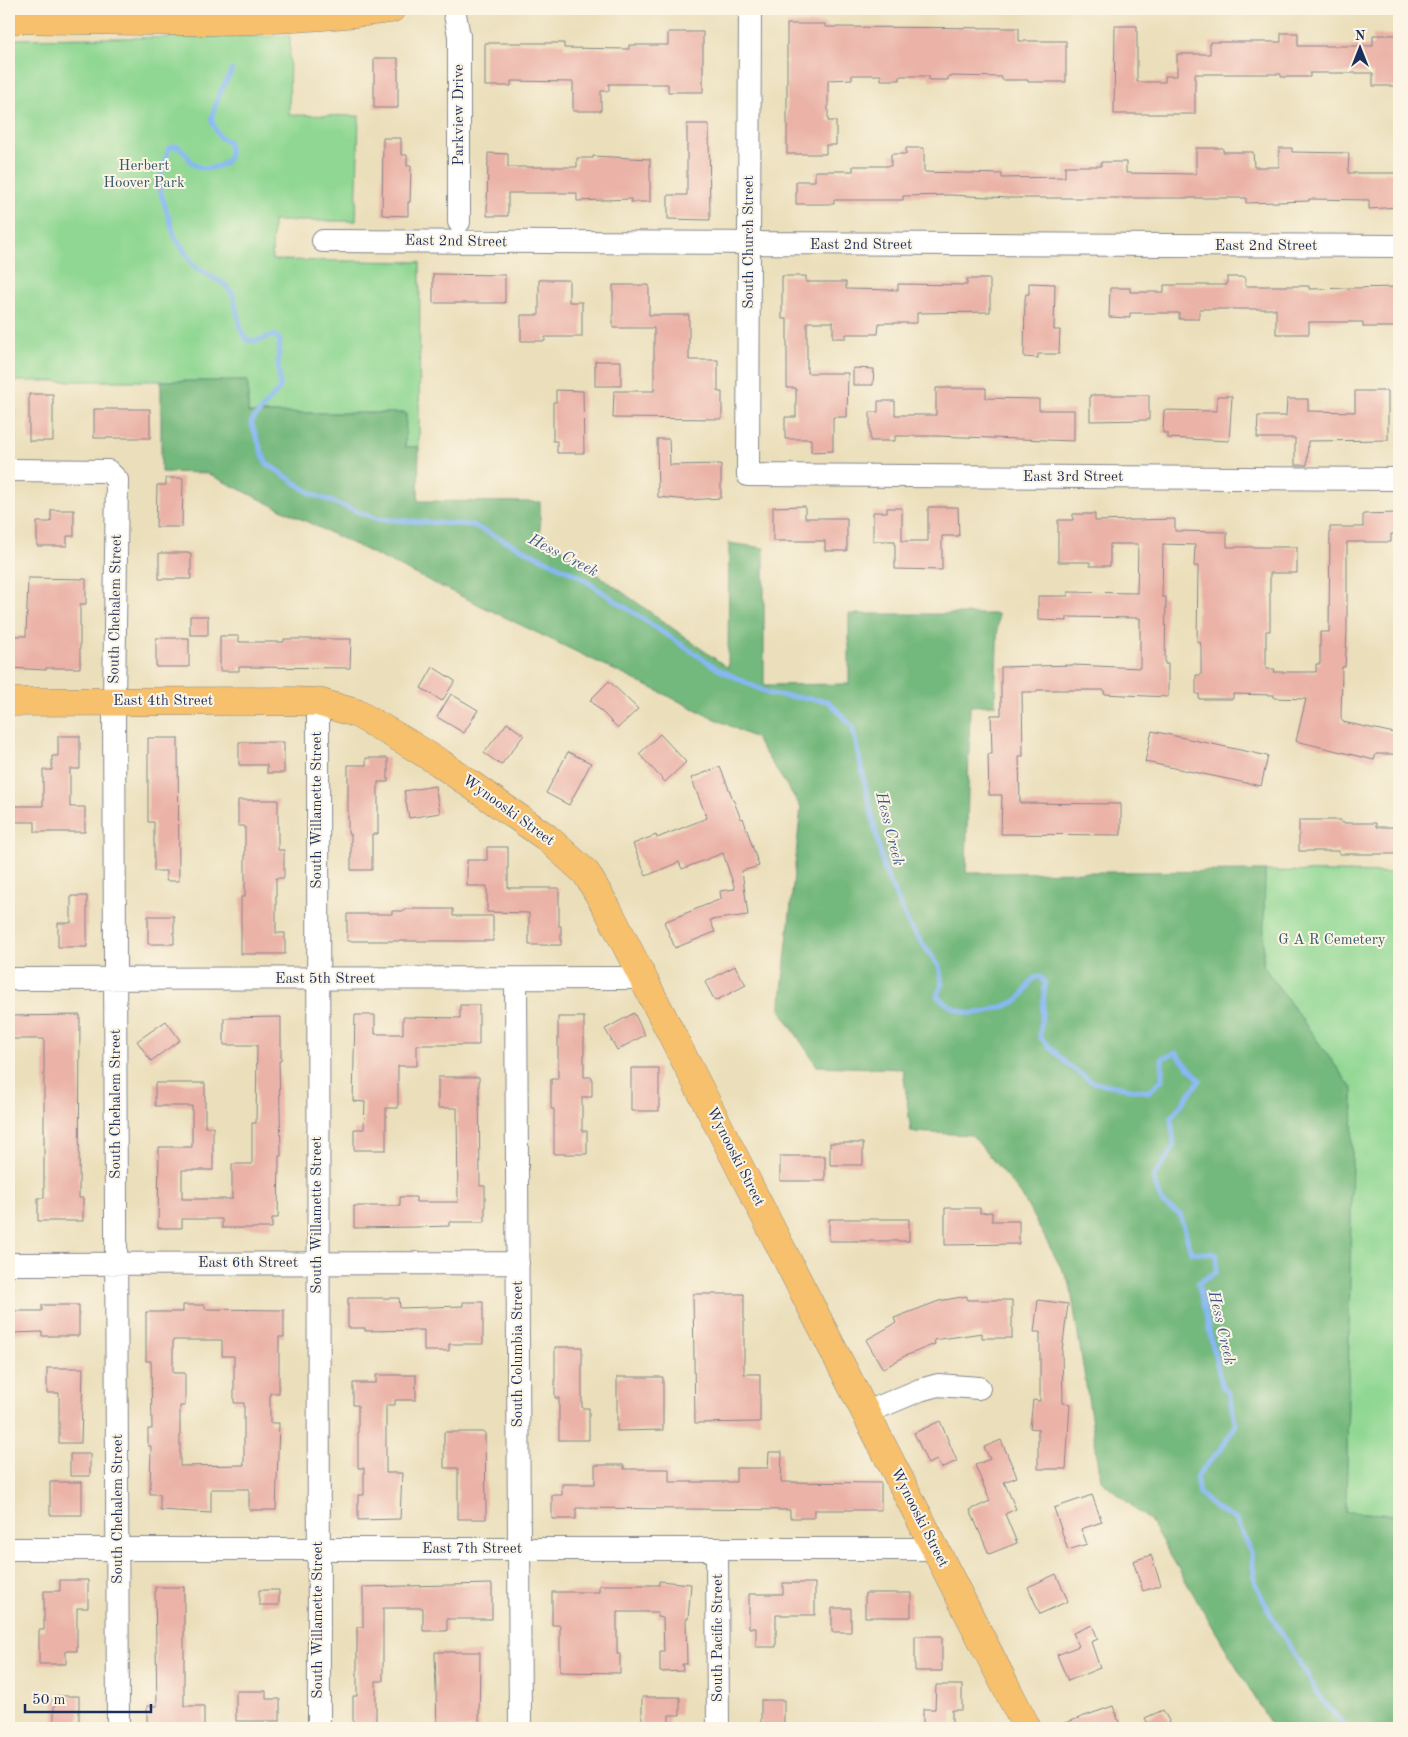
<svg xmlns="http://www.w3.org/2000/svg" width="1408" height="1737" viewBox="0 0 1408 1737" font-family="'Old Standard TT',serif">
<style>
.green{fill:#8fd792;stroke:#558378}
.forest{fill:#73b87c;stroke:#47746d}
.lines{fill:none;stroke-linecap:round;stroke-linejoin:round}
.stream{stroke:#88b7f3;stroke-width:5}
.building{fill:#ebb2a7;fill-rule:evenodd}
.minor-casing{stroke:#83878c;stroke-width:24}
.major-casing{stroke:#83878c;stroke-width:29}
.minor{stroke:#fff;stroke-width:22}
.major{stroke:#f7c06c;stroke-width:28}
.labels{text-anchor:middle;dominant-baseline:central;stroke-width:4;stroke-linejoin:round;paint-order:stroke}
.street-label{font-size:15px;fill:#1b2f5e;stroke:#fcf5e5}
.park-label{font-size:15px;fill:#38596b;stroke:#fcf5e5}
.water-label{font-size:16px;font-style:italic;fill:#3c588b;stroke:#fcf5e5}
</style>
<rect width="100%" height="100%" fill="#fcf5e5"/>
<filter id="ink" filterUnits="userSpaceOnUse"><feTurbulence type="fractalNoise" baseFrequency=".02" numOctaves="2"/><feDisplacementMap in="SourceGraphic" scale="10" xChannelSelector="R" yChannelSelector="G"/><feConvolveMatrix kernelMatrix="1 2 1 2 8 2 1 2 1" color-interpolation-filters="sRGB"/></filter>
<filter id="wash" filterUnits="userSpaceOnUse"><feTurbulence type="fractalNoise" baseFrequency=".0096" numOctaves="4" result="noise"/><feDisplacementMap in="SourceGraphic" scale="20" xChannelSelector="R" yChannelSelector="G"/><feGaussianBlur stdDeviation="1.12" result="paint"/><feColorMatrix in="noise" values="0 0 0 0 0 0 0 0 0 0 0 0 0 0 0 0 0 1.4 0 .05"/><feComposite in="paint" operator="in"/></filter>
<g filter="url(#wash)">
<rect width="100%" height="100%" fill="#ebdfbb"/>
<path class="green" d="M290,36L289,115L359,116L356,221H273L272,260L420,262L419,447H405L406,413H248V381H14L15,443H9V39Z
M1265,871L1399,873V1515L1346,1512L1353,1090L1263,966Z"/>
<path class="forest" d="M161,381H248V413H406L405,447H419L418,501L540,502V533L728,668L729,543L764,548V685L849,684V614H998L995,705L970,706L966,873L1265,871L1263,966L1353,1090L1346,1512L1399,1515V1728H1273L1150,1521L1101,1480L1070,1284L1021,1194L972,1135L911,1132L903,1069L817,1066L780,1010L801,807L755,738L206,473L161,472Z"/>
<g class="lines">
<path class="stream" d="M232,70L220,93L211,119L219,137L228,141C229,146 231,151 229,157C225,167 205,172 195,165C187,160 186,150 177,146L169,148L158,184L175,237L195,267L224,284L233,294L241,330L247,340L257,341L274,335L280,340L278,361L280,388L251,422L266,463L312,494L377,519L472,525L577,575L718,669L770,694L828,701L852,726L884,869L909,925L939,966L942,984L937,996C945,1004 956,1010 967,1013C978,1015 1011,1006 1019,999C1028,991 1027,980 1039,976L1045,983L1040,1037L1067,1064L1092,1082L1148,1092L1162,1080V1058L1176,1053L1200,1080L1171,1118L1174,1147L1153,1178L1163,1204L1180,1214L1191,1252L1217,1254L1216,1272L1198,1283L1222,1386L1229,1393L1236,1425L1220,1450L1196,1477L1199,1493L1216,1509L1237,1520L1251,1552L1256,1585L1273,1619L1322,1700L1347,1728"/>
</g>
<g id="blocks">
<path class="building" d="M787,24H825V27L1019,28V41H1066V82H1028V80H1002V77L948,76V80H929V76H900V80H881V75H852V79L828,80V121H836V145H826V154H787Z
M1115,26H1137V82H1165V76H1177V54H1210V42H1281V33H1298V46H1373V35H1399V86H1373V73H1310V77H1281V74H1195V114H1114Z
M668,32H703V92H668V84H609V91H601V111H573V82L511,81V86H485V43H564V48L629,49V45H668Z
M374,58H398V108H374Z
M687,124H709L710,220L668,219V195H687Z
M383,138H401V155H407V166H411L410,202H408V216L382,215Z
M906,148H924V172L1002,174V178L1065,177V166H1101V162H1126V173L1196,174V148H1223V152H1253L1254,167H1279V148H1292V152L1349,153L1348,173H1399V207L1369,209V200L1309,199V201L1246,203V198H1009L950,195L903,196V200H834V204H796V181H815V171H853V166H891V154H906Z
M488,153L508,154V167H577V158H593V156L650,159V202H631V199L577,201V193H508V216H487Z
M433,274L505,275V303H433Z
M782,276H806V282H846V289L898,290V284L967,285V279H990V312L917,313V323H879L878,334H846V338H833V322H807V373H848L847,417H833V451L811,452V439H785V417H796V388H787V319H782Z
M1227,277H1245V286H1309V289L1396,287V327H1363V322H1309V334H1276V309H1199V319H1179V313H1130V318L1109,317L1110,288H1130V292H1164V285H1227Z
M539,280H569V302H582V337H545V341H521V315H539Z
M1029,283L1055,284L1054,330H1060L1059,354H1038V358L1024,357L1025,299L1026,294H1029Z
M613,285H649V315H689V360H718V392H722V419L613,418L614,391H654V328H613Z
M595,361H621V386H595Z
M853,368L874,369L873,385H853Z
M936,388H986V398L1039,399V410H1074V441L936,436H895V441H870V412H878V401H895V415H936Z
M556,390L583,391L584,453H557V441H553V402H556Z
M1355,391H1388V440L1308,441L1307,465H1295V438H1257L1258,416H1286L1287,399H1308V411L1355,412Z
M29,394H53V441H29Z
M1090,395H1149V420L1090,421Z
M1217,396H1232L1229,441L1168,438V433H1163L1164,410L1217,411Z
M94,409H150V438H94Z
M657,439H669L670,465L721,464V498L688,500L658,497Z
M166,478H183L182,527H156L157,485H166Z
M805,506V518H847V551H825V541H773V507Z
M928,507H958L959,536H942V570L895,569V541H873V512H887V508H902V541H928Z
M51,510H74V536H67V546H37V522H51Z
M1399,513V534H1391V542H1347V632L1345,667H1342L1341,719L1343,722L1399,734V754H1376L1374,760L1296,741L1306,699L1274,698V695L1233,694V699H1199V694H1196V675H1201V647L1200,642H1197L1198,566H1194L1195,545L1163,544L1162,597H1166L1165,664H1168V697L1104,694V690H1037V692H1022L1023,756H1019L1020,803L1121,804V835L1001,834L1002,795H989L988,754H992L991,715H1001V667L1074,665L1140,668V618L1067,617V621L1038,620V596H1068V592L1137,593L1138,544H1110V566H1090V562H1058V520H1073V514H1095V521L1175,519V531L1227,532V547H1297V573H1270V631H1266V669H1275L1274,672H1316V664H1320V632H1329L1330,527H1363V514Z
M159,553H191V579H159Z
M28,578L86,579V604H80V668H46V670L9,668V636H26Z
M190,616H208V635H190Z
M220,636H239V642H284V639H351L350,668L239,667V671H220Z
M156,638H189V667H156Z
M433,667L455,681L442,701L421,688Z
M609,681L638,709L618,728L590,700Z
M451,694L478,710L464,733L437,717Z
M507,723L524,735L501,765L484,753Z
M1152,731L1268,756L1261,786L1145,762Z
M660,734L686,762L665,782L639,754Z
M58,736H80V769H70V807H85V832H35V822H9V806H43V770H52V756H58Z
M148,738H178L179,881H166V871H154V822H148Z
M239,742H284V773H267V765H239Z
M568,752L591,763L569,805L546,793Z
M366,758H388V782H378V834H372V870H351V834H348V765H366Z
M720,767L741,819L743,818L759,866L742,871L748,915L710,920L715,932L675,948L664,922L721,899L720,891L735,889L723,853L682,869L679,862L646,876L633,844L656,835L657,838L707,818L691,778Z
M435,786L440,813L409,818L404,791Z
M238,800H278V850H284V878H276V933H285V954H241V897H245V826H238Z
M1299,820H1341V823H1376V827H1399V854H1339V851H1299Z
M487,847H508V888H559V926H561V945H529V913L487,912V886H467V860H487Z
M71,896H87V947H58V923H71Z
M405,909H453V916H493V941H347V914H392V911H405Z
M148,916H174V944H148Z
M735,966L746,985L715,1001L705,982Z
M460,1005H479V1045H417V1066H398V1108H386V1150H354V1129H364L365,1102L353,1101L355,1015H375V1034H403V1017L460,1018Z
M634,1013L645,1035L617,1050L605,1029Z
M80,1015L79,1198H83V1221H38V1198H44V1039H9V1016Z
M281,1017V1061H279L281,1156H279L278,1218H272V1228H222V1219H182V1228H158L159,1147H192V1106H155V1083H205V1127H213V1170H182V1199H232V1164H252V1123H256L257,1045H224V1018Z
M558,1017H584V1077H592V1097H582V1131H587V1154H554V1109H551V1079H558Z
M166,1021L180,1040L151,1061L137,1041Z
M631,1068H659V1111H631Z
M438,1077H479L480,1186H485V1222H449V1226L416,1227L354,1228V1206H400V1197H416V1202H458L457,1108H438Z
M830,1143H863V1165H830Z
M780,1156H825V1181H780Z
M945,1208H980V1213L992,1212V1221H1019V1244L945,1245Z
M829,1219H909V1241H829Z
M693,1294H744V1374H760V1422L695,1423Z
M967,1296V1300H1012V1338H982V1333L934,1340L935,1344L905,1356L883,1369L866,1340L896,1323L894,1318L939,1301Z
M348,1298H399L400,1308L463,1306V1302H483V1344H449V1351H424V1330L365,1331V1328H348Z
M1038,1300L1068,1304L1062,1351L1063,1403L1070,1404L1066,1469H1038V1429L1030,1428L1033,1400L1040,1401V1332H1034Z
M42,1305H79V1336H42V1332L11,1333L10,1311H42Z
M183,1305H205V1309L284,1310V1337H279V1393H270V1423H279L276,1510H249V1489H211V1513L160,1510V1494H150L151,1446H148V1429H152L151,1361H146V1312H183ZM173,1340H222V1356H234V1403H244V1465L180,1466V1406H185V1373H173Z
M555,1347H582V1408H589V1440H559V1398H555Z
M47,1368H83L81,1443H59V1393H47Z
M376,1375H416V1400H395V1405H386V1473H402L400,1519L358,1520V1495H364V1468H358V1405H353V1383H376Z
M617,1377H663V1430L617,1431Z
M940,1421L957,1461L941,1468L937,1460L928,1464L914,1433Z
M444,1432H485L486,1519H458V1468H444Z
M1001,1440L1017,1477L1004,1482L1016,1509L1005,1514L1017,1543L989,1554L970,1510L990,1501L975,1465L990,1459L984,1447Z
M769,1452H782L781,1482L881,1483V1510H814V1518H790V1510L576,1508V1519H552V1495H562V1484H595V1465H624V1469H669V1482H736V1468H768Z
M70,1454H90V1476H70Z
M50,1482H82V1515H50Z
M1092,1495L1102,1522L1081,1529L1087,1544L1068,1550L1054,1508Z
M1151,1555L1161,1585L1143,1591L1133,1561Z
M1056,1574L1068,1601L1040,1614L1028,1587Z
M60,1580H88V1608H77V1651H66V1664H39V1630H44V1591H60Z
M659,1581L691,1584L688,1619H686L687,1664H682L683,1671L660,1672V1651H664L663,1618L657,1617L658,1612H617V1654H620V1673L560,1672V1625H552V1592H599V1585H659Z
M783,1583H815V1615H776V1647H756V1628H749V1594H783Z
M492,1584V1619H447V1631H423V1608H383V1681H376V1728H353V1696H357V1627H363V1587Z
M155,1587H184V1706H204V1728H147V1706H157Z
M259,1590H279V1605H259Z
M865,1593H911V1617H865Z
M832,1608H851V1632H832Z
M1092,1625L1098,1639L1091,1642L1100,1668L1068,1681L1057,1655L1079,1646L1073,1633Z
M915,1636H942V1671H915Z
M435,1652H480L479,1728H437Z
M936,1685H962V1710H952V1723H923V1709H935Z
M236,1691H266V1699H280V1721H236Z
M54,1696H79V1728H54Z
M642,1697H680V1715H669V1725H642Z
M761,1700H784V1728H761Z
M1113,1706L1121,1728H1056V1726Z
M1163,1710L1173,1728H1150L1145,1718Z"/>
</g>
</g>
<g filter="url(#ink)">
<use href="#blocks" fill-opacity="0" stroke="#83878c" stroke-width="1"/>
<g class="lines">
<g class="minor-casing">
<path id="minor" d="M454,9L459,36V222
M750,9L748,475L1399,479
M323,241L1399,246
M9,470L108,471L117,480L114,702L118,1728
M318,702L319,1728
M9,979L641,978
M516,979L520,1728
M9,1264L518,1263
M865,1413L920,1390L938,1385L979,1388
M9,1549H935
M717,1549L718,1728"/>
</g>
<g class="major-casing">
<path id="major" d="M9,19C136,21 265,26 391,9
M9,702L290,701L318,702L356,713L403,740L440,763L546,837L586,873L608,910L713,1115L1027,1728"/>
</g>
<use href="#minor" class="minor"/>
<use href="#major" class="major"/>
</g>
</g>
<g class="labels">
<g class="street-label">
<text transform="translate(459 115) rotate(-90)">Parkview Drive</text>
<text transform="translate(456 242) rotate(1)">East 2nd Street</text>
<text transform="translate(749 242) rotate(-90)">South Church Street</text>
<text x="861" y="245">East 2nd Street</text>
<text x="1266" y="246">East 2nd Street</text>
<text x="1073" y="477">East 3rd Street</text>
<text transform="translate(116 609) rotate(-89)">South Chehalem Street</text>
<text x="163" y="701">East 4th Street</text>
<text transform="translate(317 810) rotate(-90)">South Willamette Street</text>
<text transform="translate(508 811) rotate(36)">Wynooski Street</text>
<text x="325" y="979">East 5th Street</text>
<text transform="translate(116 1104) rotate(-90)">South Chehalem Street</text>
<text transform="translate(735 1157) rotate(63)">Wynooski Street</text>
<text transform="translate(317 1215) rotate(-90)">South Willamette Street</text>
<text x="248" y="1263">East 6th Street</text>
<text transform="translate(518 1354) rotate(-90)">South Columbia Street</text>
<text transform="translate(118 1509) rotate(-90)">South Chehalem Street</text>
<text transform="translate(919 1518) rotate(63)">Wynooski Street</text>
<text x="472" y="1549">East 7th Street</text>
<text transform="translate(318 1620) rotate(-90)">South Willamette Street</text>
<text transform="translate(718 1638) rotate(-90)">South Pacific Street</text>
</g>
<g class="park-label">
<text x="144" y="166">Herbert<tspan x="144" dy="17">Hoover Park</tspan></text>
<text x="1332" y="940">G A R Cemetery</text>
</g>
<g class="water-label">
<text transform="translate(563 556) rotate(27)">Hess Creek</text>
<text transform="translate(889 829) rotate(76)">Hess Creek</text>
<text transform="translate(1221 1328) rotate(77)">Hess Creek</text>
</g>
</g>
<rect width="1408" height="1737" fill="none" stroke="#fcf5e5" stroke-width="30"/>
<g transform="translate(1360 48)" stroke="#fcf5e5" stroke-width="4" paint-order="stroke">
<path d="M0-4L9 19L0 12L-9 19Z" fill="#1b2f5e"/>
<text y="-8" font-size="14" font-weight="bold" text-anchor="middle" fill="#1b2f5e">N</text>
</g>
<path d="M25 1704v8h126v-8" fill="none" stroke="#1b2f5e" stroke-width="2.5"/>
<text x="32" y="1704" font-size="15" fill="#1b2f5e" stroke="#fcf5e5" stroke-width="4" paint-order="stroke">50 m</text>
</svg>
